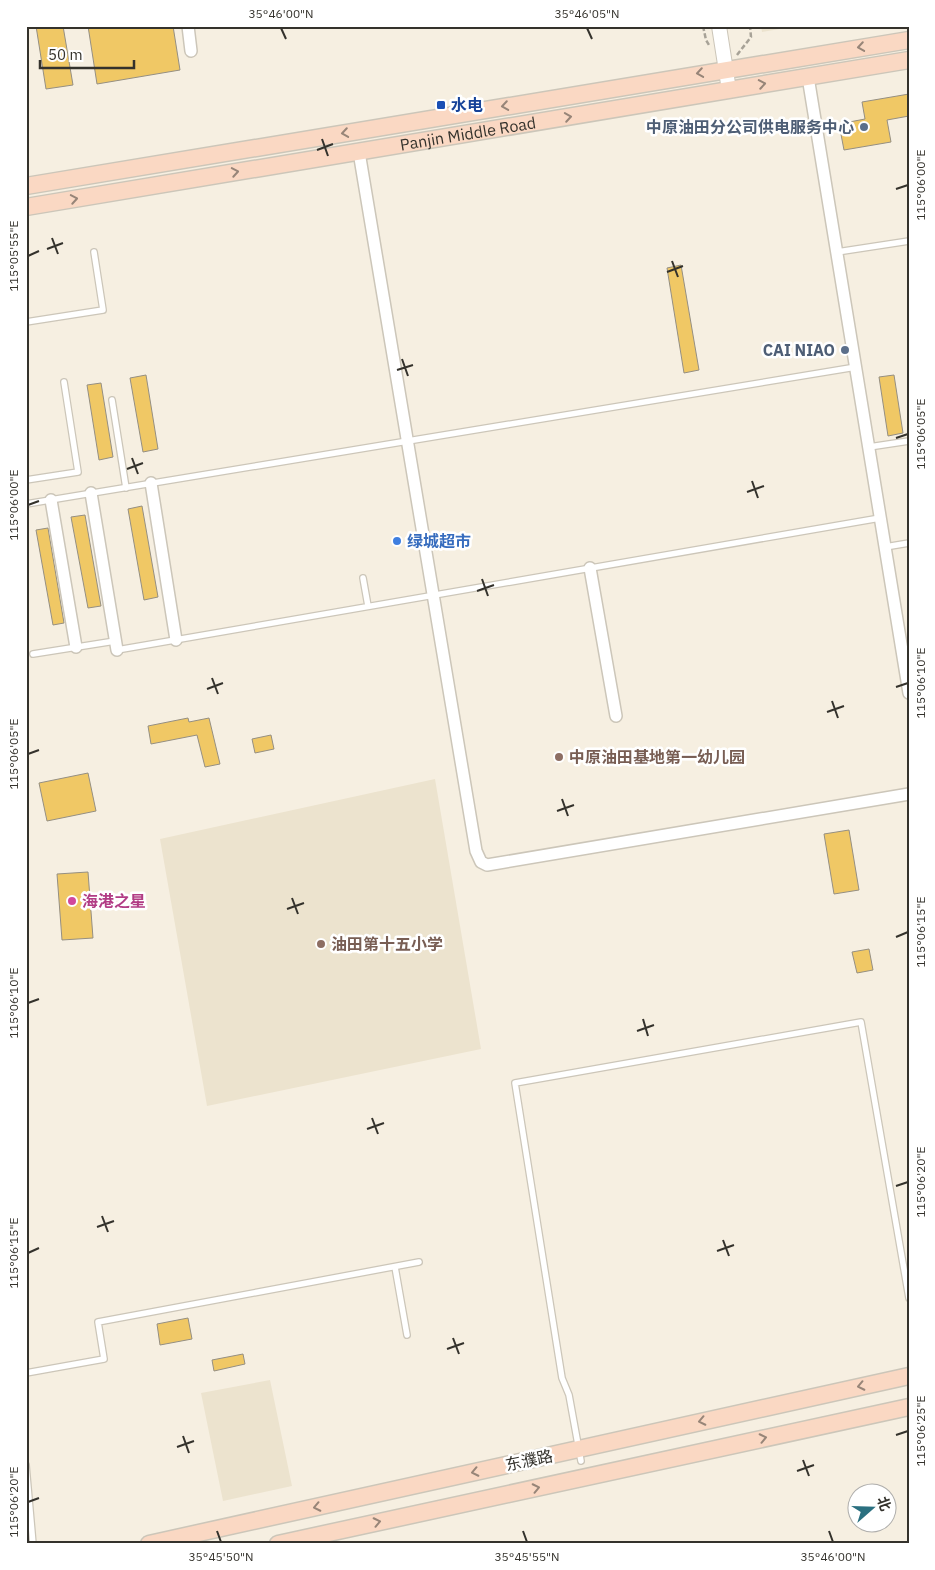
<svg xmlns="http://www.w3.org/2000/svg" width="935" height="1570" viewBox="0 0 935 1570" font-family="'IBM Plex Sans','Noto Sans SC',sans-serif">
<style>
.built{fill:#ece3ce}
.building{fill:#f0c865;stroke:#958f82}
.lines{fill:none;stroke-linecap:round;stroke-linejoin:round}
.service-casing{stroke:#ccc6b9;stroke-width:8}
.minor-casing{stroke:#ccc6b9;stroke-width:14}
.tertiary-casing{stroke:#ccc6b9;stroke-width:16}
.secondary-casing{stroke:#ccc6b9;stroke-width:19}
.path{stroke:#a7a297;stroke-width:2.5;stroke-dasharray:5 2.5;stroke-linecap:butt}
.service{stroke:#fff;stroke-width:5.5}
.minor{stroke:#fff;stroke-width:11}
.tertiary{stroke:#fff;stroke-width:14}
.secondary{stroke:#fad8c3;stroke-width:16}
.oneway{stroke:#978578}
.ticks{fill:none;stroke:#34322c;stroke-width:2}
.transit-dot{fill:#1a4fb4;stroke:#fff;stroke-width:2}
.service-dot{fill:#5c6f8a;stroke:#fff;stroke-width:2}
.shop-dot{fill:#3f7fe0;stroke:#fff;stroke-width:2}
.education-dot{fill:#8d6e63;stroke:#fff;stroke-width:2}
.hotel-dot{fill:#d1479c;stroke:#fff;stroke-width:2}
.labels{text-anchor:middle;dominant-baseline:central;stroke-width:5;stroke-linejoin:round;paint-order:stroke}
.transit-label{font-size:16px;font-weight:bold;fill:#164399;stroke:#fff;text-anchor:start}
.service-label{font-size:16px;font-weight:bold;fill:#4e5e75;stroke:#fff;text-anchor:end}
.street-label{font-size:16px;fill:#34322c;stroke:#fff}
.shop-label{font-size:16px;font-weight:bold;fill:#366cbe;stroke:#fff;text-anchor:start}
.education-label{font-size:16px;font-weight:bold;fill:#785e54;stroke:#fff;text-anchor:start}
.hotel-label{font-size:16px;font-weight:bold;fill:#b23c85;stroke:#fff;text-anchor:start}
.neatline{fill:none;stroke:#34322c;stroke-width:2}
.ticks-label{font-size:12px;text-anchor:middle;fill:#34322c}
</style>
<rect width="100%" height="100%" fill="#f6efe1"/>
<path class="built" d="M761,26H797L762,32Z
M435,779L481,1049L207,1106L160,839Z
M270,1380L292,1486L223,1501L201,1393Z"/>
<path class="building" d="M36,26H63L73,85L46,89Z
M88,26H173L180,70L97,84Z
M909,94V116L887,120L891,142L844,150L839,124L865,119L862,102Z
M681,265L699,370L684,373L667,268Z
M146,375L158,449L143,452L130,378Z
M894,375L903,433L888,436L879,377Z
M101,383L113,457L99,460L87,385Z
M142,506L158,597L144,600L128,509Z
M85,515L101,606L88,608L71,517Z
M48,528L64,623L53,625L36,530Z
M188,718L189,722L209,718L220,764L205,767L197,735L151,744L148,726Z
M271,735L274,749L255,753L252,739Z
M88,773L96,811L47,821L39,783Z
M849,830L859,890L834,894L824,834Z
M88,872L93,938L62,940L57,874Z
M869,949L873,970L857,973L852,952Z
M188,1318L192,1339L160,1345L157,1324Z
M243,1354L245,1364L214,1371L212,1360Z"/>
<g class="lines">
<g class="service-casing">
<path id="service" d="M837,252L909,241
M26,322L103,310L94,252
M112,400L126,488
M869,447L909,441
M26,480L78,472L64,382
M26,504L856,367
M885,547L909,543
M363,578L368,606
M117,650L880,518
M33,654L115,641
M395,1267L407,1335
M26,1373L104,1359L98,1322L419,1262
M581,1461L569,1395L562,1378L515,1083L861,1022L909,1298
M26,1465L33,1544"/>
</g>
<g class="minor-casing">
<path id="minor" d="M188,26L191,51
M808,77L909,693
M359,152L476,851L481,862L487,865L909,794
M151,483L176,640
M91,493L117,650
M51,500L76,647
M590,568L616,716"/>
</g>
<g class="tertiary-casing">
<path id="tertiary" d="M719,26L729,90"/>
</g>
<g class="secondary-casing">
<g id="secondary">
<path d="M26,186L909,40"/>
<path id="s1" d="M26,207L909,60"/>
<path d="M149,1544L909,1376"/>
<path d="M278,1544L909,1407"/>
</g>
</g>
<path class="path" d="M703,26L706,40L709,45
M737,55L751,37L750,26"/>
<use href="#service" class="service"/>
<use href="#minor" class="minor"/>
<use href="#tertiary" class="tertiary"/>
<use href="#secondary" class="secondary"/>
</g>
<defs><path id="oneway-chevron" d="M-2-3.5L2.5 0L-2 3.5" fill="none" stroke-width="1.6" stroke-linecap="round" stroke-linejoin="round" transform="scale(1.25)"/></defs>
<g class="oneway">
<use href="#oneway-chevron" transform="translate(861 47) rotate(171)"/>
<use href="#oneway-chevron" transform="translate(700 73) rotate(171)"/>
<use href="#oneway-chevron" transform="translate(762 84) rotate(-10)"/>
<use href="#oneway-chevron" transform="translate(505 106) rotate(171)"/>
<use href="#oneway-chevron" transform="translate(568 117) rotate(-9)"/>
<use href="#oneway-chevron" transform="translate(345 133) rotate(171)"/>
<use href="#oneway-chevron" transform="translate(235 172) rotate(-10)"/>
<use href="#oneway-chevron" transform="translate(74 199) rotate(-10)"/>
<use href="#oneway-chevron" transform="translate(861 1386) rotate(168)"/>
<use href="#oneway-chevron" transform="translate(702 1421) rotate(168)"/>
<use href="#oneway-chevron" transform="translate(763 1438) rotate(-12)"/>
<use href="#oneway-chevron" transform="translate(475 1472) rotate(168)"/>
<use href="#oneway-chevron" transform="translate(536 1488) rotate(-12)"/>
<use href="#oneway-chevron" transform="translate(317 1507) rotate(168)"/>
<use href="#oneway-chevron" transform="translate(377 1522) rotate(-12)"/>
</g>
<path class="ticks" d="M281,28L286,39M587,28L592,39M322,139L328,156M317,150L333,144M896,189L908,185M52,238L58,254M47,249L63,243M28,256L39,251M672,261L678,277M667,272L683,266M402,359L408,376M397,370L413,365M896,438L908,434M132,458L138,474M127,469L143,463M752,481L758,498M747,492L764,486M28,505L39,501M482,579L488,596M477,591L494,585M212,678L218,694M896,687L908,683M207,689L223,683M832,701L838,718M827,712L844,706M28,754L39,750M562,799L568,816M557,811L574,805M292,898L298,914M287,909L304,903M896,937L908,932M28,1003L39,999M643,1019L648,1036M637,1031L654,1025M372,1118L378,1134M367,1129L384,1123M896,1186L908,1182M102,1216L108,1232M97,1227L114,1221M723,1240L729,1256M717,1251L734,1245M28,1253L39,1248M453,1338L459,1354M447,1349L464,1343M896,1435L908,1431M183,1436L189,1453M177,1447L194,1441M803,1460L809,1476M797,1471L814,1465M28,1502L39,1498M217,1531L221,1542M523,1531L527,1542M829,1531L833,1542"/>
<rect class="transit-dot" x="436" y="100" width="10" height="10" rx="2.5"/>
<g class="service-dot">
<circle cx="864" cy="127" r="5"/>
<circle cx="845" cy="350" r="5"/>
</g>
<circle class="shop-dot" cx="397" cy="541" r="5"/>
<g class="education-dot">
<circle cx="559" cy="757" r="5"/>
<circle cx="321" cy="944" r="5"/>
</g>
<circle class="hotel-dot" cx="72" cy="901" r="5"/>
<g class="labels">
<g class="transit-label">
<text x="451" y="105">水电</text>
</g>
<g class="service-label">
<text x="854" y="127">中原油田分公司供电服务中心</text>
<text x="835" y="350">CAI NIAO</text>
</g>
<g class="street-label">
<text stroke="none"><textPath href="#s1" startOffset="448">Panjin Middle Road</textPath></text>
<text transform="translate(529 1460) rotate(-12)">东濮路</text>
</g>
<g class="shop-label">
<text x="407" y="541">绿城超市</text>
</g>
<g class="education-label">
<text x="569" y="757">中原油田基地第一幼儿园</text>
<text x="331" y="944">油田第十五小学</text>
</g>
<g class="hotel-label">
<text x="82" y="901">海港之星</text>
</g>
</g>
<rect width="935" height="1570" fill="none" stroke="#ffffff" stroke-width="55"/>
<g transform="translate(872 1508) rotate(70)"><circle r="24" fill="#ffffff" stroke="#aeadab"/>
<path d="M0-4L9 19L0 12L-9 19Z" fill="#2b7080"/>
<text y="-8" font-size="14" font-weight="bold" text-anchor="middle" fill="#34322c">北</text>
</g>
<path d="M40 60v8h94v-8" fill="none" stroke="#34322c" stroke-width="2.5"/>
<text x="48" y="60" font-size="15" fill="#34322c" stroke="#ffffff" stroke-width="4" paint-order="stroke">50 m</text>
<rect x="28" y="28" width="880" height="1514" class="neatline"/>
<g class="ticks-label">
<text x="281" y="18">35°46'00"N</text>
<text x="587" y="18">35°46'05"N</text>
<text transform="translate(921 185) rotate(-90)" y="4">115°06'00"E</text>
<text transform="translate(14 256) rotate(-90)" y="4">115°05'55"E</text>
<text transform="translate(921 434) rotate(-90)" y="4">115°06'05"E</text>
<text transform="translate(14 505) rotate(-90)" y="4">115°06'00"E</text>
<text transform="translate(921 683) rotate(-90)" y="4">115°06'10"E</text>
<text transform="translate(14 754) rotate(-90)" y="4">115°06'05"E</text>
<text transform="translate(921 932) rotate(-90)" y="4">115°06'15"E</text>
<text transform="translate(14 1003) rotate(-90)" y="4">115°06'10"E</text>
<text transform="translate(921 1182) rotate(-90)" y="4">115°06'20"E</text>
<text transform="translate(14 1253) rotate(-90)" y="4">115°06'15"E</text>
<text transform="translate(921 1431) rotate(-90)" y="4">115°06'25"E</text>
<text transform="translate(14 1502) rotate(-90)" y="4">115°06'20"E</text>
<text x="221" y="1561">35°45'50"N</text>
<text x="527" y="1561">35°45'55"N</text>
<text x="833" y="1561">35°46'00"N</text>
</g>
</svg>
